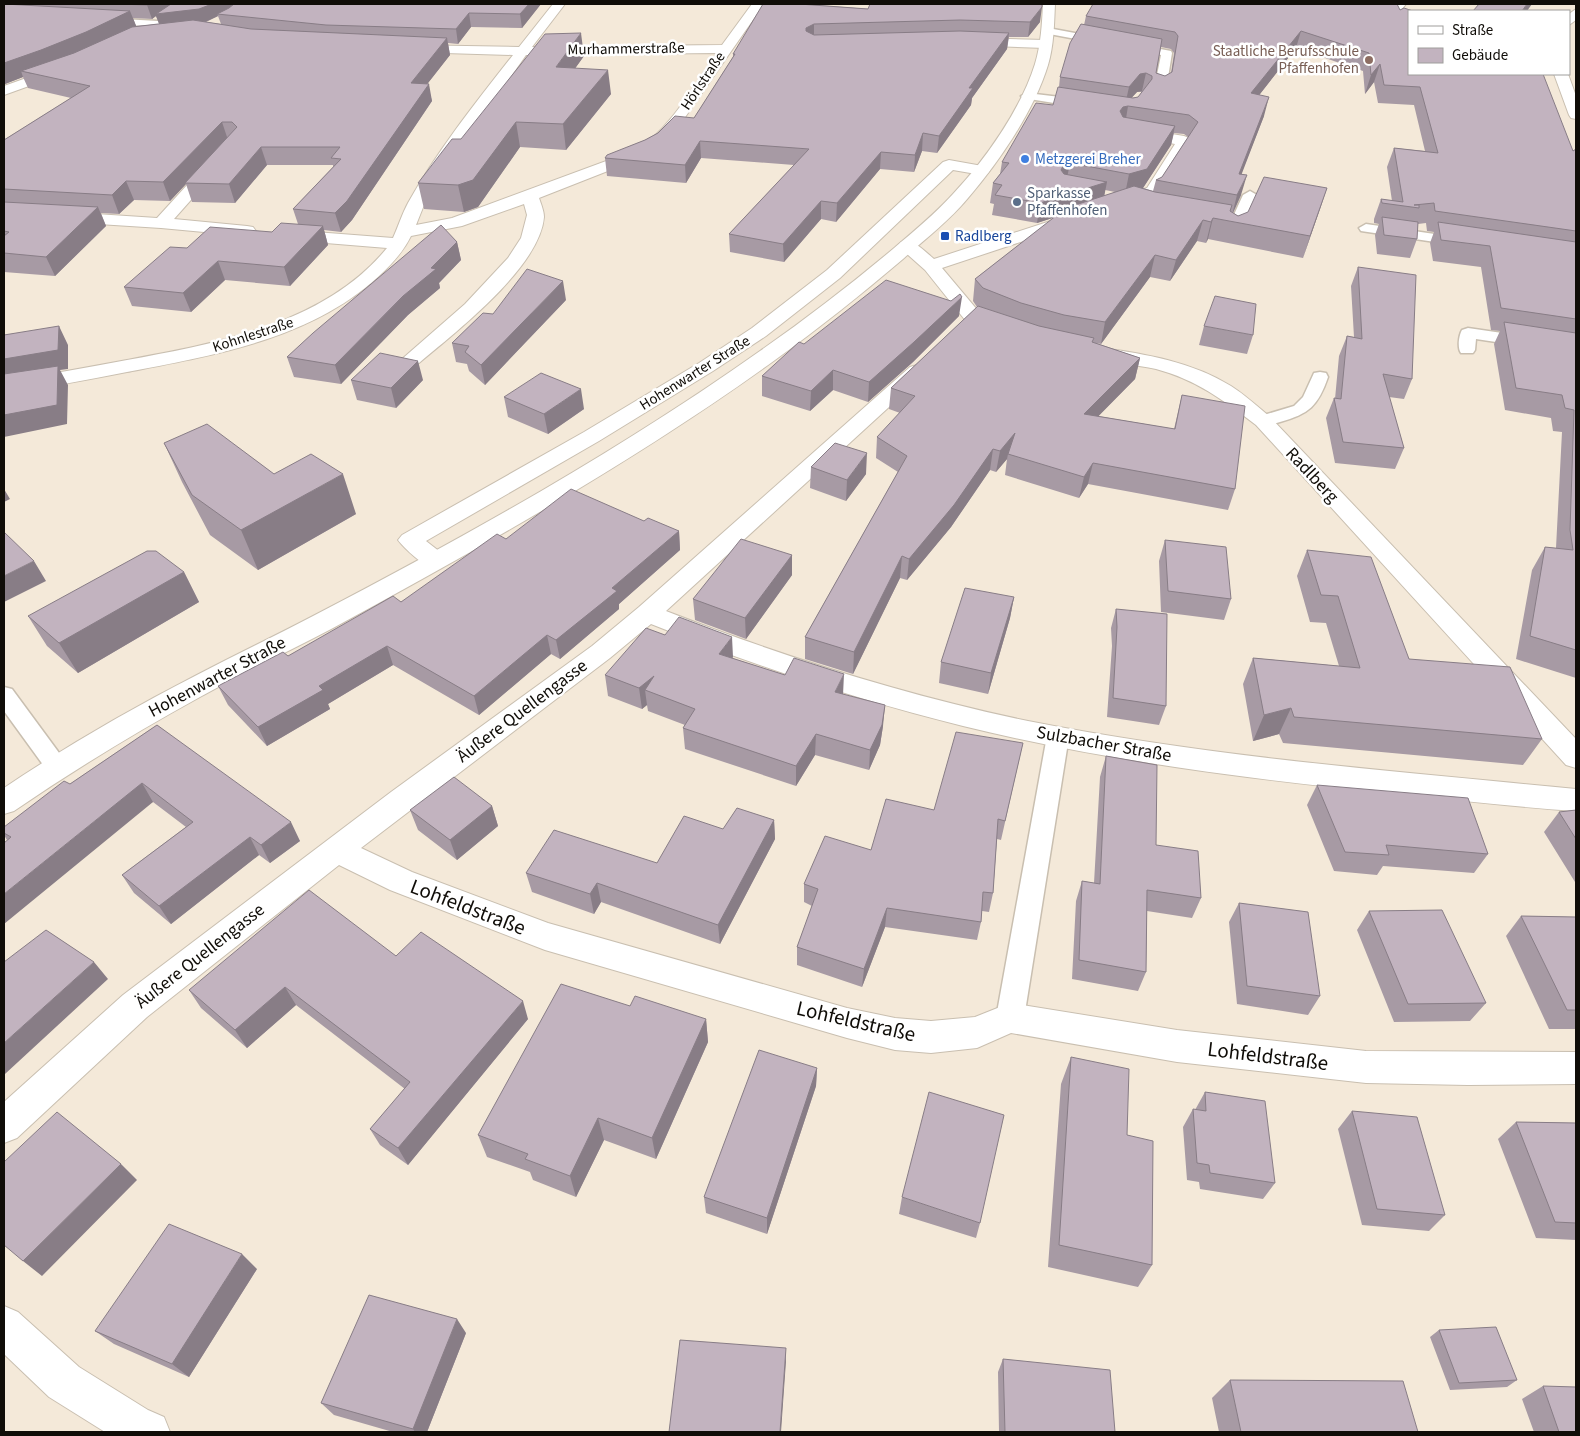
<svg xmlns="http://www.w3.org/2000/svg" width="1580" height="1436" viewBox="0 0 1580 1436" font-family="'Source Sans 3',sans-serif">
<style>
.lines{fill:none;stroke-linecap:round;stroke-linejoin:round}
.lane-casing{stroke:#c9bfb0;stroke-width:3}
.street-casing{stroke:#c9bfb0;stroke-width:2}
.secondary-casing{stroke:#c9bfb0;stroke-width:2}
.lane{fill:#fff;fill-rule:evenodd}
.street{fill:#fff;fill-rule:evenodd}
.secondary{fill:#fff;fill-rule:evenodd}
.wall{fill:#a79aa4;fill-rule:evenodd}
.shaded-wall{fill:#887d86}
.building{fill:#c2b3bf;stroke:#887d86}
.education-dot{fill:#8d6e63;stroke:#fff;stroke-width:2}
.shop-dot{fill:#3f7fe0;stroke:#fff;stroke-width:2}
.service-dot{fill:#5c6f8a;stroke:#fff;stroke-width:2}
.transit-dot{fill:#1a4fb4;stroke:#fff;stroke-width:2}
.labels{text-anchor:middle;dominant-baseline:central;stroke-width:5;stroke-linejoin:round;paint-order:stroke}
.far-street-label{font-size:15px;fill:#100d08;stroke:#fff}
.far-education-label{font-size:15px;fill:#785e54;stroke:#fff;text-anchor:end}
.far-shop-label{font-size:15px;fill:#366cbe;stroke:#fff;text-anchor:start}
.far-service-label{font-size:15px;fill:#4e5e75;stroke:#fff;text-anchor:start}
.far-transit-label{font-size:15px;fill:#164399;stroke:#fff;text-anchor:start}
.street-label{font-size:18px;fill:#100d08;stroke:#fff}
.near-street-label{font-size:21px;fill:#100d08;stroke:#fff}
</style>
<rect width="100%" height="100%" fill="#f4e9d9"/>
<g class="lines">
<g class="lane-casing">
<path id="lane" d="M104,18L158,21L163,24L158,27L100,23L99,21L100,19Z
M1048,28L1171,51L1172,53L1166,90L1160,93L1154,90L1161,55L1044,33L1043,31Z
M1027,93L1085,100L1091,104L1085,108L1023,98L1021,96Z
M1250,191L1257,195L1240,232L1238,235H1228L1226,232L1243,195Z
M1366,224L1462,238L1467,239L1469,242L1467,245L1462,246L1361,231L1359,228Z
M1468,328L1576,344V354L1476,339L1475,350L1473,353H1461C1457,348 1459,335 1462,330Z
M1320,372L1326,373L1328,377C1318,406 1309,414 1280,422C1272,424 1265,427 1257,425L1254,421L1257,417L1294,406L1303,397L1314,373Z
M4,687L12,689L65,761L69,767L65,773L57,776L49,773L4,711Z
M1058,728L1066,730L1069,736L1024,1018L1020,1027L1010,1031L1000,1027L996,1018L1047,736L1050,730Z"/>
</g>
<g class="street-casing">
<path id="street" d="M553,4H565L532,47L722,45L752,4H764L672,136L658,149L646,156L539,198C541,204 544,211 544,217C540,267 456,332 419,363L412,365L405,363L402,359L465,304L508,258L521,238L527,215L524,204L462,226L411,236C403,252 393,263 379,276C311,339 215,355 127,372C86,380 45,388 4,393V381C45,375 86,368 127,360C218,343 325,324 387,248L289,240L283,239L280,235L283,231L289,230L393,238C398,227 402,214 408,203C437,151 476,102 513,55L412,52L405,48L407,45L519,47ZM717,53C694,85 670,130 636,150L452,218L416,225L426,200L451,161L526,55Z
M1394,4H1406L1401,10L1403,15L1409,19V28C1399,25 1392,20 1389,10Z
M1576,9V20L1569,25V14Z
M972,38L1045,40L1052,44L1045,48L967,45L965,42Z
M60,66L65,67L67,70L65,73L4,95V86Z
M1554,74H1568L1576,96V119L1571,118L1569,115Z
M1135,128L1184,136L1189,138L1192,141L1159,194L1123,208H1111L1109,204L1111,200L1147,188L1175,144L1130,136L1127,133L1130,130Z
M214,160L220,162L222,165L174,219L247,226L253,227L256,231L253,235L247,236L161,228L4,218V208L157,218L208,162Z
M949,160L988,167L990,170L988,173L982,175L953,170L840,278L766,336L713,371L599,441L426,541L444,555L447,560L444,565C441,566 438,568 435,568C425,568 404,548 398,540L402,535L584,432L699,363L752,328L827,270L943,162Z
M1072,214L1078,215L1080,219L1078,223L942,268L979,312L1012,325L1015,329L1012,333L1005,335L965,320L925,270L898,246L901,242C915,239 924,251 934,259Z
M1102,348C1146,354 1192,362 1231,386C1245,395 1257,406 1270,417L1576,739V768L1566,765L1256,425C1223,400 1197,380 1156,369C1136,365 1115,363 1095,358L1092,354L1095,350Z
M917,365L924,367L927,371L924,375L666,611C784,657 904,695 1028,721C1209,757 1393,771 1576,789V811C1516,807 1456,800 1396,794C1251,779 1105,761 963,726C857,700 753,665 651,624L610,658L361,848L412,872L548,923L847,1008L895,1018L931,1021L975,1017L1010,1003L1177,1030L1366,1051L1576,1052V1084L1468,1085L1366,1083L1177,1062L1011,1033L977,1048L931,1053L895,1050L847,1038L545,950L390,890L339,865L147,1017L17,1138L4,1143V1102L123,995L391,792L592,646L639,607L910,367Z
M4,1306L18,1312L79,1367L148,1410L164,1417L170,1432H105L49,1397L4,1354Z"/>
</g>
<g class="secondary-casing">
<path id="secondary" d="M1043,4H1055C1054,24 1054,45 1048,65C1034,111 999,162 968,198C949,221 925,239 903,259C862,294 819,328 775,360C635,461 484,546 333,628C289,651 243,673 200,697C136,732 74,770 14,811L4,814V788C65,747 129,710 195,676C235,655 275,636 315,615C468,535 619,451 760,351C806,319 850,285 893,249C914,231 935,214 953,194C985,160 1021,109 1035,64C1041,44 1042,24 1043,4Z"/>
</g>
<use href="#lane" class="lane"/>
<use href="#street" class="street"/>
<use href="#secondary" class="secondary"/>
</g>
<path class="wall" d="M4,4L14,5V4H541L522,28L471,27L458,44L448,43L450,55L427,84L432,101L352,220L341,232L324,230L328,245L290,286L225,280L191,312L132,306L124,287L187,248L272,232L298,224L293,209L333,167V165H267L235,203L192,202L186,184L170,201L134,200L119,214L101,213L106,226L55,276L4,272V140L71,98L28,88L23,77L5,84L4,83ZM156,16L159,24L136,26L133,18L152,19ZM218,16L221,24L206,22Z
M804,4L1040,22L1028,37H1009L1007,49L972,98L971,105L937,153L922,151L914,172L880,169L836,222L821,219L784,262L730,252L729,234L794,165L701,158L686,183L607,176L605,158L645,140L658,133L694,118L733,57V54Z
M1397,4L1409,74L1573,151L1576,149V678L1516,659L1532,570L1545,547L1556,548L1562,432L1553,431L1551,418L1505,410L1494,344L1500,331L1491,330L1481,267L1433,261L1430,243L1434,232L1427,231L1426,223L1418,224L1417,239L1410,258L1377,254L1375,235L1379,224L1374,223V219L1381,199L1392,201L1387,167L1394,148L1425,151L1414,105L1378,103L1374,82L1365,94L1363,71L1296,48L1259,95L1264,116L1241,174V195L1233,213L1238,216L1327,188L1303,258L1208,239L1206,243L1197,241L1170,281L1150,277L1101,344L1096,343L1140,358L1135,379L1098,416L1174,429L1182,395L1235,489L1228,510L1088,484L1079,498L1005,475L1007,459L996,472L990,470L951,527L907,580L900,578L853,674L805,659V637L898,472L876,458L877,437L900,413L889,409L891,388L977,307L973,301L975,279L1055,217L1037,223L992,215L994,204L990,203L993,183L1000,174L1002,162L1053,105L1059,87L1060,77L1084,25L1086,16ZM1161,47L1171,49L1174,53L1171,73L1165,76L1156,73ZM1137,92H1142L1138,97L1131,98ZM1174,133L1184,134L1188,137L1162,177L1156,180L1153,191L1143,188L1171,145ZM1105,190L1115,192L1104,196Z
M584,56L575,68L611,94L566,150L520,147L478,207L464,212L424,209L418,183L461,139Z
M457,242L461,260L439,283L440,288L408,315L341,384L294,377L287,357Z
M1358,267L1412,379L1404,399L1389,397L1404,448L1395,469L1335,463L1326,418L1334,398L1335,399L1339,356L1347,336L1354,337L1351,286Z
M566,300L485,385L469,371L467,364L456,362L452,343Z
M959,316L913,362L868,402L833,390L810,411L762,396V376L804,344Z
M1204,326L1253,335L1247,354L1199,345Z
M351,380H423L396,408L357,400Z
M504,397L584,409L548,434L508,417Z
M164,443L274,474L356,514L258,570L210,535L182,482Z
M811,467L866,474L846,501L810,488Z
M644,521L679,531L680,550L619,604V609L560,659L551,654L479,715L393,665L328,704L330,709L267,746L228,705L218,686L288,656L401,602L506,539Z
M1165,540L1231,599L1224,620L1161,612L1159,561Z
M1307,550L1409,659L1542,739L1523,765L1283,743L1279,734L1253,741L1243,684L1253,658L1339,666L1326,623L1310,622L1297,576Z
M792,555V575L746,639L695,620L693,599Z
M184,572L199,602L78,673L47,646L28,616Z
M1014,597L1010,618L988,694L939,683L941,662Z
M1116,609L1166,706L1159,725L1107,717L1112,646L1111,628Z
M665,635L733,657L732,658L843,694L883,726L880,745L869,770L815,755L796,786L685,749L683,728L685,725L648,711L647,705L642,709L608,696L605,675Z
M157,725L300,841L270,863L259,855L171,924L134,893L122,875L186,827L153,802L7,840L4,835V827L70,784Z
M1023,743L1001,840L997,839L993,893L989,912L982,911L981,922L977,940L885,927L862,987L797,965V947L812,906L804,902V884L871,850L934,810Z
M1106,756L1156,845L1201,898L1192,918L1147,911L1146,972L1138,991L1072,979L1076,901L1082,881L1094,883L1100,777Z
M1317,785L1488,854L1474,873L1383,866L1377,875L1334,871L1307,805Z
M492,806L498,826L457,860L418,830L410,810Z
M1576,810V882H1575L1544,832L1559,812Z
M774,820L775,839L720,944L601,902L594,914L532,892L526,873L657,863L723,829Z
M1239,903L1320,996L1308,1015L1237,1004L1229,922Z
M1369,911L1486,1003L1470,1021L1394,1022L1357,930Z
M1521,916L1576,917V1029H1549L1506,936Z
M396,956L528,1019L408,1165L380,1145L370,1129L405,1089L296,1005L247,1048L201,1008L189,990Z
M630,1006L706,1019L708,1042L656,1159L604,1140L576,1197L533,1180L530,1172L487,1157L478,1135Z
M1071,1057L1127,1135L1152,1265L1138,1287L1048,1267L1061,1084Z
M817,1068L816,1086L767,1234L706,1213L704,1197Z
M1205,1092L1275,1183L1263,1199L1200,1189L1199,1182L1187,1180L1183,1127L1193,1109L1195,1110Z
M1352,1111L1445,1215L1429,1231L1362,1225L1338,1129Z
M1516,1122L1576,1123V1240L1536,1238L1498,1139Z
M902,1197L980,1223L976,1238L899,1214Z
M257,1269L189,1377L114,1344L95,1331Z
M1439,1330L1517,1380L1507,1387L1450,1390L1430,1337Z
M466,1333L427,1432H393L334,1415L321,1403Z
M1003,1359L1115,1432H999L998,1372Z
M1230,1380L1418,1432H1219L1212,1398Z
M1543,1386L1576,1432H1534L1522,1399Z"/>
<path class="shaded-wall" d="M149,4H234L220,14H217L218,16L216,17L203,23L161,28L156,16L152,19L147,5Z
M529,4H541L522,28L520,14Z
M1527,4H1532L1527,11H1522Z
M1042,7L1040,22L1028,37L1030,22Z
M130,11L137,28L32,74L21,71L23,77L5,84L4,80V63Z
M469,13L471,27L458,44L456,29Z
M814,24V39L806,43V28Z
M1301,31L1296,48L1246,112L1251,93Z
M581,33L584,56L559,91L556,67Z
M1009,33L1007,49L972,98L971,105L937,153L939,136L969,88Z
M447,38L450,55L414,101L411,83Z
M1380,64L1374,82L1365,94L1371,75Z
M608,70L611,94L566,150L563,124Z
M1146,73L1142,91L1137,92L1125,105L1129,87L1140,74Z
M429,84L432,101L352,220L341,232L335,213Z
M1269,97L1264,116L1234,194L1239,174Z
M1128,106L1125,125L1120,111L1123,107Z
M222,122L228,140L185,183L186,184L170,201L163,182Z
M516,122L520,147L478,207L464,212L458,185Z
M1175,126L1171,145L1143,188L1125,194L1129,174Z
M923,133L922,151L914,172L915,155Z
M700,141L701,158L686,183L685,165Z
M261,147L267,165L235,203L229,184Z
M881,152L880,169L836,222L837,203Z
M1070,163L1066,183L1061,170L1064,164Z
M1247,175L1241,195L1232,215L1237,195Z
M126,181L134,200L119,214L112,195Z
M1107,182L1103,202L1037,223L1040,203Z
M1327,188L1320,209L1303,258L1310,236Z
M821,201V219L784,262L783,244Z
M98,207L106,226L55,276L46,257Z
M1213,218L1208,239L1206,243L1211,222Z
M1203,220L1197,241L1170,281L1176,260Z
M323,226L328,245L290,286L284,267Z
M457,242L461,260L439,283L440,288L408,315L341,384L335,365Z
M1155,255L1150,277L1101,344L1105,322Z
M218,261L225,280L191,312L183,293Z
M563,281L566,300L485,385L481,365Z
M962,297L959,316L913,362L868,402L869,382Z
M59,326L68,345V369L60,370L68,385L67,424L4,437V359Z
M1140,358L1135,379L1080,435L1084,414Z
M418,361L423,380L396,408L391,388Z
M833,370V390L810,411L811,391Z
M581,389L584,409L548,434L544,414Z
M1015,433L1008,454L1007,459L996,472L1000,451Z
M993,449L990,470L951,527L907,580L909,559Z
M867,453L866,474L846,501L847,480Z
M1093,463L1088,484L1079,498L1084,477Z
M343,474L356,514L258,570L241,530Z
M4,489L10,499L4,502Z
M679,531L680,550L619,604V609L560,659L556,640L612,588Z
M792,555V575L746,639L745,618Z
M902,556L900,578L853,674L854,652Z
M34,561L46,581L4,602V576Z
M184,572L199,602L78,673L59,643Z
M1014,597L1010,618L988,694L991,673Z
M547,635L551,654L479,715L474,696Z
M732,637L733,657L720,675L719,654Z
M387,646L393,665L328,704L330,709L267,746L258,727L319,686Z
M844,674L843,695L835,692Z
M654,676L645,690L647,705L642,709L639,688Z
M885,705L883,726L880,745L869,770L870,750Z
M1291,708L1279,734L1253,741L1264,715Z
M816,734L815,755L796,786V766Z
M142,783L153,802L4,924V894Z
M492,806L498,826L457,860L450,840Z
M774,820L775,839L720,944L718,925Z
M291,822L300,841L270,863L261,845Z
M250,837L259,855L171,924L159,906Z
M597,883L601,902L594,914L590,894Z
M887,908L885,927L862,987L864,969Z
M94,962L108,979L5,1074L4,1072V1043Z
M285,987L296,1005L247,1048L235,1030Z
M523,1001L528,1019L408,1165L398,1148Z
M706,1019L708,1042L656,1159L652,1138Z
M817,1068L816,1086L767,1234V1218Z
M598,1118L604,1140L576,1197L570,1176Z
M121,1164L137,1180L42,1276L23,1261Z
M242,1254L257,1269L189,1377L172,1364Z
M457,1319L466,1333L427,1432H415L413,1429Z
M786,1348V1361L781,1432H780Z"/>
<path class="building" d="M4,4L130,11L86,32L41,50L4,63Z
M116,4H149L147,5Z
M171,4H212L199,9L156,14Z
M234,4H529L520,14L469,13L456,29L326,25L217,14L229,8Z
M763,4H799L868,9L870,4H1042V7L1030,22L960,20L814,24L806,28V31L814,35L960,31L1009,33L969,88H973L939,136L923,133L915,155L881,152L837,203L821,201L783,244L729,234L809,149L700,141L685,165L605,158L607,155L645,140L658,133L675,116L694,118L735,54H733Z
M1093,4H1397L1400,10L1404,8L1413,11H1409V74H1543L1573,151L1576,149V231L1435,211L1434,203L1414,205H1419V208L1382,203L1381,199L1403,202L1394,148L1438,153L1420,87L1384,85L1380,64L1371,75L1369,53L1301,31L1251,93L1269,97L1239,174L1247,175L1237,195L1156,180L1162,177L1198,122L1189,115L1128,106L1123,107L1120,111L1123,117L1175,126L1147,169L1129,174L1070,163L1064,164L1061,170L1064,174L1107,182L1040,203L995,195L1002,185L993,183L1009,163L1002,162L1036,103L1053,105L1058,87L1133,98L1138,97L1152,79V76L1146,73L1140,74L1129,87L1060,77L1070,43L1081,24L1162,39L1156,73L1165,76L1172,72L1178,36L1175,32L1086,16Z
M1479,4H1527L1522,11H1473Z
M193,20L251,29L447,38L411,83L429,84L347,201L335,213L293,209L341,159L331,158L340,147H261L229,184L185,183L237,127L232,122H222L163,182L126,181L112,195L4,189V140L90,86L21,71L74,53L132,27Z
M581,33L556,67L608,70L563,124L516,122L473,180L458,185L418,183L452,139H461L545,34Z
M1264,177L1327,188L1310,236L1213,218L1211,222L1203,220L1176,260L1155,255L1105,322L1064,315L1021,303L983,288L975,279L1066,208L1134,186L1155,192L1232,205L1230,211L1238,216L1248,212Z
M4,202L98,207L46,257L4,253V236L9,232L4,231Z
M1382,217L1418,222L1417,239L1384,235Z
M1438,222L1576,242V319L1501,308L1490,246L1441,240Z
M281,223L323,226L284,267L218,261L183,293L124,287L170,247L187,248L210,227L272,232Z
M441,225L457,242L431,268L436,269L403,296L335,365L287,357L313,333Z
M1358,267L1416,275L1412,379L1383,374L1404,448L1343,442L1334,398L1341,399L1347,336L1362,339Z
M527,269L563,281L481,365L465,352L469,346L452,343L483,313L493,314Z
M886,280L951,301L960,294L962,297L914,342L869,382L833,370L811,391L762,376L799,342L804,344Z
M1215,296L1256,304L1253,335L1204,326Z
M978,306L1039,326L1094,338L1092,342L1140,358L1084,414L1175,429L1182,395L1245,406L1235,489L1093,463L1084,477L1008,454L1015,433L1000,451L993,449L954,505L909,559L902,556L854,652L805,637L907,456L877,437L915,396L891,388Z
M1504,322L1576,333V650L1530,636L1545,547L1573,550L1570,530L1574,410L1565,408L1562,395L1516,388Z
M59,326L58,350L4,359V335Z
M380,353L418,361L391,388L351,380Z
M58,366L57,405L4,415V374Z
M541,373L581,389L544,414L504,397Z
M207,424L274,474L311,454L343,474L241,530L192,495L164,443Z
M835,443L867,453L847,480L811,467Z
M571,489L644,521L648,518L679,531L612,588L617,591L556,640L547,635L474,696L387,646L319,686L323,690L258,727L218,686L283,652L288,656L393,596L401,602L497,534L506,539Z
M4,532L34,561L4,576Z
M741,539L792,555L745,618L693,599Z
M1165,540L1226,547L1231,599L1168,591Z
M1307,550L1371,557L1409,659L1510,667L1542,739L1294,717L1291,708L1264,715L1253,658L1360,668L1338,596L1321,595Z
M147,551H156L184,572L59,643L28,616Z
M965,588L1014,597L991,673L941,662Z
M1116,609L1167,614L1166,706L1113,698L1117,627Z
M679,617L732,637L719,654L785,675L794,658L844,674L835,692L885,705L882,725L870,750L816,734L796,766L683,728L695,709L645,690L654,676L639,688L605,675L646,628L665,635Z
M157,725L291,822L261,845L250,837L159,906L122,875L193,822L142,783L4,894V843L11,837L4,833V827L64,781L70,784Z
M956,732L1023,743L1005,821L998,819L993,893L983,892L981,922L887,908L864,969L797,947L818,889L804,884L825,836L871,850L886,799L934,810Z
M1106,756L1157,765L1156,845L1198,851L1201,898L1147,890L1146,972L1079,960L1082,881L1100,884Z
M454,777L492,806L450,840L410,810Z
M1317,785L1468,798L1488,854L1386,845L1389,855L1345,852Z
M737,808L774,820L718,925L597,883L590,894L526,873L554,830L657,863L684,816L723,829Z
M1576,810V839L1559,812Z
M309,890L396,956L421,932L523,1001L398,1148L370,1129L410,1082L285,987L235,1030L189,990Z
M1239,903L1308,912L1320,996L1247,986Z
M1442,910L1486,1003L1408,1004L1369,911Z
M1521,916L1576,917V1010H1567Z
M46,930L94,962L4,1043V962Z
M561,984L630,1006L635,996L706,1019L652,1138L598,1118L570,1176L525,1159L528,1154L478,1135Z
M759,1050L817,1068L767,1218L704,1197Z
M1071,1057L1129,1069L1127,1135L1153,1141L1152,1265L1059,1245Z
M929,1092L1004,1115L980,1223L902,1197Z
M1205,1092L1265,1101L1275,1183L1210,1173L1209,1165L1197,1163L1193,1109L1206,1111Z
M1352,1111L1417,1117L1445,1215L1377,1209Z
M57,1112L121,1164L23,1261L4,1245V1162Z
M1516,1122L1576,1123V1223L1555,1222Z
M169,1224L242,1254L172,1364L95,1331Z
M369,1295L457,1319L413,1429L321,1403Z
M1496,1327L1517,1380L1459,1383L1439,1330Z
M680,1340L786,1348L780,1432H669Z
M1003,1359L1110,1370L1115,1432H1005Z
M1230,1380L1403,1381L1418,1432H1241Z
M1543,1386L1576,1387V1432H1559Z"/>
<circle class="education-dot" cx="1369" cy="60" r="5"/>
<circle class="shop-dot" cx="1025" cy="159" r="5"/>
<circle class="service-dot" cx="1017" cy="202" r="5"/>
<rect class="transit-dot" x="940" y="231" width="10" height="10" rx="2.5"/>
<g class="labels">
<g class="far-street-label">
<text transform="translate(626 49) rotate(-1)">Murhammerstraße</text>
<text transform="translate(703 81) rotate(-56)">Hörlstraße</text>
<text transform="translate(253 335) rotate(-18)">Kohnlestraße</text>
<text transform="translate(695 373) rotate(-32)">Hohenwarter Straße</text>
</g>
<g class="far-education-label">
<text x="1359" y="51">Staatliche Berufsschule<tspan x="1359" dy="17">Pfaffenhofen</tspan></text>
</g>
<g class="far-shop-label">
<text x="1035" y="159">Metzgerei Breher</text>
</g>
<g class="far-service-label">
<text x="1027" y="193">Sparkasse<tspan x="1027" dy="17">Pfaffenhofen</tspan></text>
</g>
<g class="far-transit-label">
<text x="955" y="236">Radlberg</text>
</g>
<g class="street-label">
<text transform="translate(1312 475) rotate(47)">Radlberg</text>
<text transform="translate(217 677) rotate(-28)">Hohenwarter Straße</text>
<text transform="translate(522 711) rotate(-37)">Äußere Quellengasse</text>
<text transform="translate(1104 744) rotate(10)">Sulzbacher Straße</text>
<text transform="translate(200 956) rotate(-38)">Äußere Quellengasse</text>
</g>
<g class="near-street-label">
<text transform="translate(468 907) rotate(21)">Lohfeldstraße</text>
<text transform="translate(856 1021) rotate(13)">Lohfeldstraße</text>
<text transform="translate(1268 1056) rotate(7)">Lohfeldstraße</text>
</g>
</g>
<rect width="1580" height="1436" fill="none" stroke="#100d08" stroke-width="10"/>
<rect x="1408" y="10" width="162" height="65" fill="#ffffff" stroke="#9f9e9c"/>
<rect x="1418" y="26" width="25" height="8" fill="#ffffff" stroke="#9f9e9c"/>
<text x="1452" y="35" font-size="15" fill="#100d08">Straße</text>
<rect x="1418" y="48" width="25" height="15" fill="#c2b3bf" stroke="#9f9e9c"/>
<text x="1452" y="60" font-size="15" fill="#100d08">Gebäude</text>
</svg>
